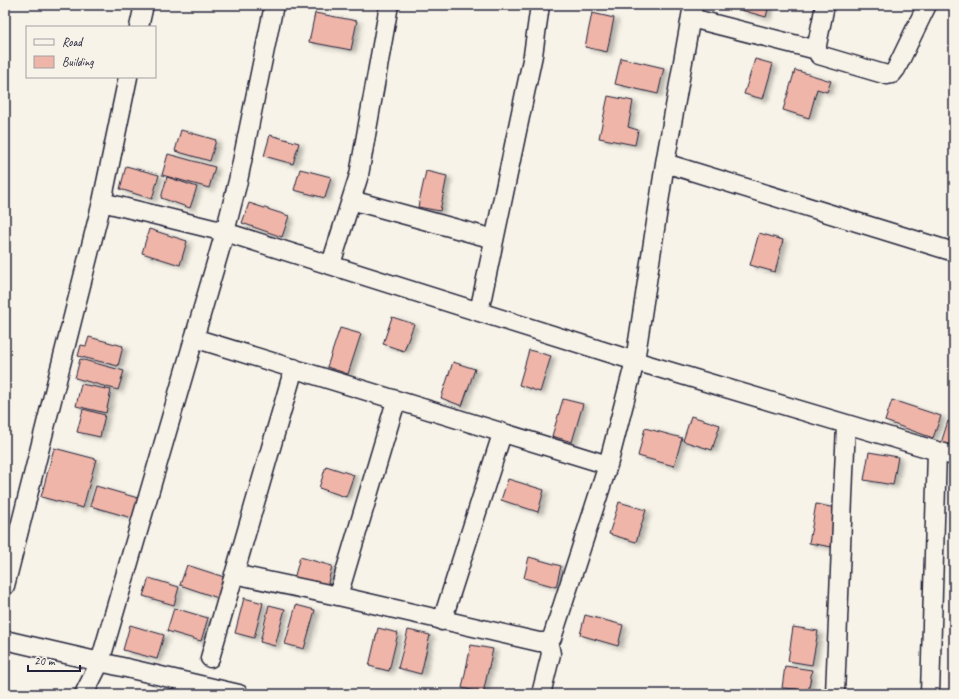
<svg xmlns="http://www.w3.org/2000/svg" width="959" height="699" viewBox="0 0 959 699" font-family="Caveat,sans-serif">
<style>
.building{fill:#efb5a8;stroke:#22223b;filter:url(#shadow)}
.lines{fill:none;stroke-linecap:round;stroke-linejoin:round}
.minor-casing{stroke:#22223b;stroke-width:21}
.minor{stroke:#f7f3e8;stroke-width:18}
</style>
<defs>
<filter id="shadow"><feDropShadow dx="4.5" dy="2.5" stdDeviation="2" flood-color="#0004"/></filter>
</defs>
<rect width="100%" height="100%" fill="#f7f3e8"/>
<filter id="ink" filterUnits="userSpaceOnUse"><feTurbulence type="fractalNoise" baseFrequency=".025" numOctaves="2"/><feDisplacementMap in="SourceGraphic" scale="8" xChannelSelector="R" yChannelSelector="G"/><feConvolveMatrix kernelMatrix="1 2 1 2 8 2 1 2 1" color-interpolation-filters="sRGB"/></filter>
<g filter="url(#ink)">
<path class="building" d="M743,5H769L766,17L741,10Z
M315,13L357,21L351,50L309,42Z
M592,13L614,18L607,52L585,47Z
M621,58L664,68L658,94L615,84Z
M755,59L773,64L763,99L744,94Z
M795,70L831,81L827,92L817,89L809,118L783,110Z
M608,96L633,101L628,127L638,130L635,145L599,138Z
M181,130L216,140L210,161L175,151Z
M270,135L299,143L293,164L264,156Z
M168,154L215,167L209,188L162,175Z
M126,166L159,175L152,199L120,189Z
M300,169L331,177L325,198L294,190Z
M426,171L447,176L440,211L418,207Z
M167,177L197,187L190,208L161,198Z
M249,203L289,216L282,237L242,223Z
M149,229L187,241L180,265L142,253Z
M759,233L783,240L775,272L750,265Z
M392,317L414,324L404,351L383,344Z
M340,328L361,334L348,374L327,367Z
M89,337L123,346L118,366L78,356L81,345L86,346Z
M529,350L551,356L540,392L519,385Z
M80,359L124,371L118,390L75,378Z
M453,362L475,369L462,406L441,398Z
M81,384L111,390L106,413L76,406Z
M563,399L583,404L572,442L552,436Z
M892,400L941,416L933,438L885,421Z
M83,409L105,415L100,437L77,432Z
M691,416L720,425L712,450L683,441Z
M948,421L954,423V447L941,443Z
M645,428L682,438L674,466L638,456Z
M54,448L96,459L83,508L41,497Z
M869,452L898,457L893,485L864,480Z
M326,466L354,475L346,497L319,488Z
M508,479L544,490L538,512L501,500Z
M96,486L138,498L132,518L90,506Z
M619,502L646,510L636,542L609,534Z
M816,504L840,509L832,547L809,543Z
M300,557L332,566L327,587L294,579Z
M529,557L561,566L556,587L524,578Z
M187,565L224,577L218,598L180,585Z
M149,578L179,587L174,605L143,596Z
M244,598L263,603L254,638L235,633Z
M269,605L285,609L275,646L260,642Z
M296,605L315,610L304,649L285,644Z
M174,608L208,618L201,641L167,631Z
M585,615L623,625L618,646L580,635Z
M130,625L164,635L157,659L123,650Z
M793,627L818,631L812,665L788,661Z
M378,628L398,633L389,671L369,666Z
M408,630L430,635L421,674L398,668Z
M471,645L493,649L483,693L462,688Z
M785,666L812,670L808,694H796L797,689L782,688Z"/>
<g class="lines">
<g class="minor-casing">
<path id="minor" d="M825,5L817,45V50L819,55L887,75L892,74L896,69L927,5
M691,18L817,50
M139,27L144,5
M665,163L954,252
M351,200L494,239
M102,202L225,232L635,361L954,456
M331,264L359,175L389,5
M479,312L533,55L540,5
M194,338L608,465
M234,574L338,596L539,642H546L552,638L608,465L635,361L665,163L693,5
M5,586L102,202L128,77
M338,596L396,401
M442,621L502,434
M5,640L239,694
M210,658L294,368
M84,694L100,662L225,232L238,181L274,5
M541,694L551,654L550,649L546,642
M835,694L846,424
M930,694L937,451"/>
</g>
<use href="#minor" class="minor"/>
</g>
</g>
<rect width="959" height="699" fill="none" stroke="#f7f3e8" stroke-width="20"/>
<rect x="10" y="10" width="939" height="679" fill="none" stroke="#22223b" stroke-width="1.5" filter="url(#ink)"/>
<rect x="26" y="26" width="130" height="52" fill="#f7f3e8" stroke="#a29fa3"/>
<rect x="34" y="39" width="20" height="6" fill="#f7f3e8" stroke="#a29fa3"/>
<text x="62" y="46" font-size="12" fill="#22223b">Road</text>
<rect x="34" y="56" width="20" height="12" fill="#efb5a8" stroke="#a29fa3"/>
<text x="62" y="66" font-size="12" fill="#22223b">Building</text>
<path d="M28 665v6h52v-6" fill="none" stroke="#22223b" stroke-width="2"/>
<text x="34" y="665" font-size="12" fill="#22223b" stroke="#f7f3e8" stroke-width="3" paint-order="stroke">20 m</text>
</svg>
